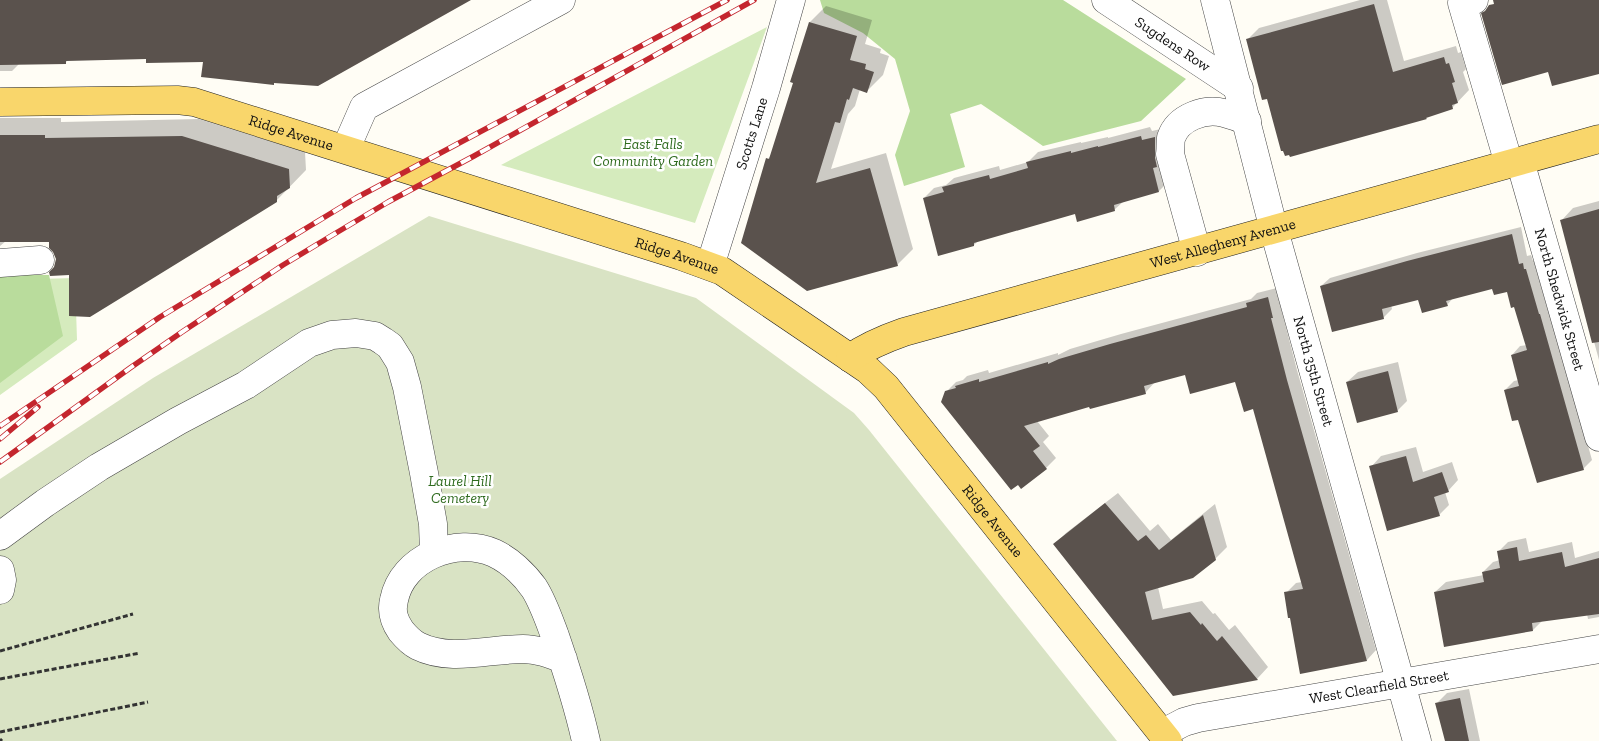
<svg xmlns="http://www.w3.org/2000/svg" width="1599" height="741" viewBox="0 0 1599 741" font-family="'Zilla Slab',serif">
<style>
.green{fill:#d5ebbd}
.forest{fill:#b9dc9c}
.cemetery{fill:#d9e3c4}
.shadow{fill:#0003}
.building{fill:#5a524d}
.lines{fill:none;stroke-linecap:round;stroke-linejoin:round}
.minor-casing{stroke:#444;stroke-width:29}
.major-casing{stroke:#222;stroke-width:29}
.path{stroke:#333;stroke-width:3;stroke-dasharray:5 2.5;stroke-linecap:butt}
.minor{stroke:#fff;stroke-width:28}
.major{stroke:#f9d66b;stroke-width:28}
.rail-casing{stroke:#c4262e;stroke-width:5.5}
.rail{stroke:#fff;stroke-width:4;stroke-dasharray:11;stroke-linecap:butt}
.labels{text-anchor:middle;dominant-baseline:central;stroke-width:5;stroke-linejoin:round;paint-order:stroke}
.street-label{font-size:15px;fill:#111;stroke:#fff}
.park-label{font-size:15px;font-style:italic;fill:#2f6b1f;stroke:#fff}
</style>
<rect width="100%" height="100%" fill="#fffdf5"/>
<path class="green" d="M767,27L695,223L501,165Z
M75,278L77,340L0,395V280Z"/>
<path class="forest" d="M820,0H1063L1186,79L1141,121L1043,146L981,104L950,114L965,167L904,186L895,155L910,111L895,59L863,33L824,13Z
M0,275H49L63,336L0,383Z"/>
<path class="cemetery" d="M429,216L696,298L854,413L869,430L1117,741H0V479L153,378Z"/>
<path class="shadow" d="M0,0H468L204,60L147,58L68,60L65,63L19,64L12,71H0Z
M1360,0H1387L1404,61L1456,46L1458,53L1461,52L1466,69L1463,72L1469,90L1452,108L1267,98L1247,40L1259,28Z
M826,6L872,20L865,44L881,49L880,53L889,56L883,75L867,91L860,89L855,106L848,114L831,169L886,153L913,249L897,265L768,159L771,155L794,82L810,22Z
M0,118H61V122L199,119L305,152L306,170L276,201L70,274L55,268L57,259L50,240L6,241L0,246Z
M1150,127L1152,131L1165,128L1169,181L1159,191L1124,201L1114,210L1076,213L978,241L974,245L924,198L934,188L946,185L954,178L999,166L1000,170L1028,162L1038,152L1081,142V143L1108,137V138Z
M1599,201V360L1561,221L1573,208Z
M1521,227L1527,256L1531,255L1533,261H1534L1547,307L1549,306L1592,460L1583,469L1519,418L1505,390L1514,381L1519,380L1512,355L1520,346L1527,345L1515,305L1508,290L1493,287L1454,297L1447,305L1419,298L1391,305L1392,309L1383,318L1321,286L1330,278L1417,253Z
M1277,288L1282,307L1281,308L1297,370L1376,650L1367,660L1286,593L1296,583L1302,582L1254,408L1236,381L1186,373L1155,382L1145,393L1090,405L1037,421L1049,436L1043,442L1056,458L1046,468L946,392L956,382L963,380L967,376L988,370L989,373L1058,353V355L1070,349L1121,334L1251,299L1257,293Z
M1398,362L1407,401L1397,411L1347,382L1358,372Z
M1416,447L1423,472L1452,462L1458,480L1448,491L1445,492L1449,505L1439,515L1371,467L1381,456Z
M1118,493L1150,531L1158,524L1171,540L1215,504L1227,547L1215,559L1158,587L1163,609L1202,601L1213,614L1215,613L1229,630L1235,625L1268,667L1257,679L1173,694L1055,544L1066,533Z
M1526,538L1529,552L1572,542L1575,558L1599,551V617L1588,619L1587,614L1543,620L1533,630L1435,592L1446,582L1484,575L1483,572L1493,562L1500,560L1498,552L1508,542Z
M1469,689L1480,741H1447L1437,703L1447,693Z"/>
<path class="building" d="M0,0H471L318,86L274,83V85L201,77L203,62L146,63V59L66,61V64L0,65Z
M1493,0H1599V74L1552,86L1548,72L1502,85L1481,13L1485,11L1489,5L1494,4Z
M1374,4L1393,72L1444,57L1446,64L1449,63L1455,82L1452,83L1458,103L1452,105L1453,109L1426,118L1427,119L1290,157L1289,155L1285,156L1283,151H1281L1267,99L1262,100L1246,39Z
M809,22L857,36L850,60L866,64L865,69L874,72L867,93L853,88L849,100L847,99L840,123L835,122L816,183L870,168L898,266L807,291L741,243L766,158L769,159L793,83L790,82Z
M0,135H45V138L182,136L289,169L290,188L277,196V202L90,317L69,316V275L50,276L49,272L54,267L56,259L53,252L49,248V242H0Z
M1141,136L1142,140L1155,137V158L1157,167L1153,168L1159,192L1114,205L1115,211L1077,222L1075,214L974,243V246L938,256L923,198L944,192L942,187L989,175L990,179L1028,168L1026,162L1071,151V153L1098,146V147Z
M1599,209V342L1592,343L1560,220Z
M1512,234L1519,264L1523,263L1524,269H1526L1539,314H1540L1584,470L1537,483L1518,420L1512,421L1504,390L1519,386L1511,355L1527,350L1514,307L1511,308L1507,292L1494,295L1492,289L1446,301L1448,306L1422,313L1418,300L1382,309L1384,319L1332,332L1320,286L1407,261Z
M1268,297L1273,318H1271L1287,380L1367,661L1300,674L1290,618H1288L1284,592L1303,589L1253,409L1244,412L1235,382L1190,394L1185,375L1144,386L1146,394L1090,409L1089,407L1024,426L1040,446L1033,451L1047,469L1021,489L1018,485L1011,490L941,402L945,391L956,388L955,386L979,379V382L1048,362V364L1059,359L1110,344L1247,307L1246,303Z
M1388,371L1398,412L1357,423L1346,382Z
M1406,456L1413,482L1442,472L1449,492L1434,497L1440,516L1387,531L1369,466Z
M1105,503L1138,541L1146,535L1159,550L1203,515L1216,560L1193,578L1145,592L1152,620L1190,612L1201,625L1202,623L1217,641L1222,636L1258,680L1173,696L1053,544Z
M1517,547L1519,561L1562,552L1565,567L1599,558V614L1532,623L1533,631L1444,647L1434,592L1484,582L1482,572L1500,568L1497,551Z
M1460,698L1469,741H1445L1435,703Z"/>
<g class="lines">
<g class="minor-casing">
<g id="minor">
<path id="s1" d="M1106,0L1239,88"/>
<path id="s2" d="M1215,0L1274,230L1417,741"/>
<path d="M1474,0L1462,3L1509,164"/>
<path d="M346,148L364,107L561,0"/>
<path id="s3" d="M1520,161L1599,437"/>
<path d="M1197,252L1170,154C1171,149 1170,143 1171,138C1178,117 1205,108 1224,113C1232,115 1240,118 1247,121"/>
<path d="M0,263L40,260"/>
<path id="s4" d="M710,266L766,88L791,0"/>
<path d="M0,536L45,503L99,467L178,421L246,385L309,343L332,335L356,333L375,336L383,341L390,346L400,362L407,387L424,473L433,524L434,553"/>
<path d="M0,570L2,580L0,590"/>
<path d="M563,659C550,654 537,649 523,649C489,649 450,662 418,646C412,643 406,637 401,631C394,621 391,612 394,600C402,558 456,536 494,553C509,560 524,574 534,588C543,602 549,620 555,636C567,671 578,705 586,741"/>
<path id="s5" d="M1163,733L1184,722L1198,718L1599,649"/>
</g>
</g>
<g class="major-casing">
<g id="major">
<path id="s6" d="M0,102L177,100L194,102L681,256L722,271L868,370L886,387L1168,741"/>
<path id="s7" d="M850,358C867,346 884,339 904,332L1599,139"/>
</g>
</g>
<path class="path" d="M0,651L133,614
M0,679L140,653
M0,732L148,702
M0,739L2,741"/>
<use href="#minor" class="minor"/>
<use href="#major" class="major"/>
<g class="rail-casing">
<path id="rail" d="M0,426L160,317L356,198L727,0
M0,439L38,407
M0,462L130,368L182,332L283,265L336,233L388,202L474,156L754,0"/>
</g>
<use href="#rail" class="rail"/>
</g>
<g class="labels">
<g class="street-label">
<text stroke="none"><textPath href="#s1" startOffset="80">Sugdens Row</textPath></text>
<text stroke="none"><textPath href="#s6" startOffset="296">Ridge Avenue</textPath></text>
<text stroke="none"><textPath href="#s4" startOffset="139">Scotts Lane</textPath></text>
<text stroke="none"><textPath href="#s7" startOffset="391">West Allegheny Avenue</textPath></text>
<text stroke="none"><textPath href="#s6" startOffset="701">Ridge Avenue</textPath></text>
<text stroke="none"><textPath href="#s3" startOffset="144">North Shedwick Street</textPath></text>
<text stroke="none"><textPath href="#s2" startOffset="384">North 35th Street</textPath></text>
<text stroke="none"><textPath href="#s6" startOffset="1121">Ridge Avenue</textPath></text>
<text stroke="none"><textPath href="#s5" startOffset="222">West Clearfield Street</textPath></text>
</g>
<g class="park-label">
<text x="653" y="144">East Falls<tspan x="653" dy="17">Community Garden</tspan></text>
<text x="460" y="481">Laurel Hill<tspan x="460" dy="17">Cemetery</tspan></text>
</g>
</g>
</svg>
